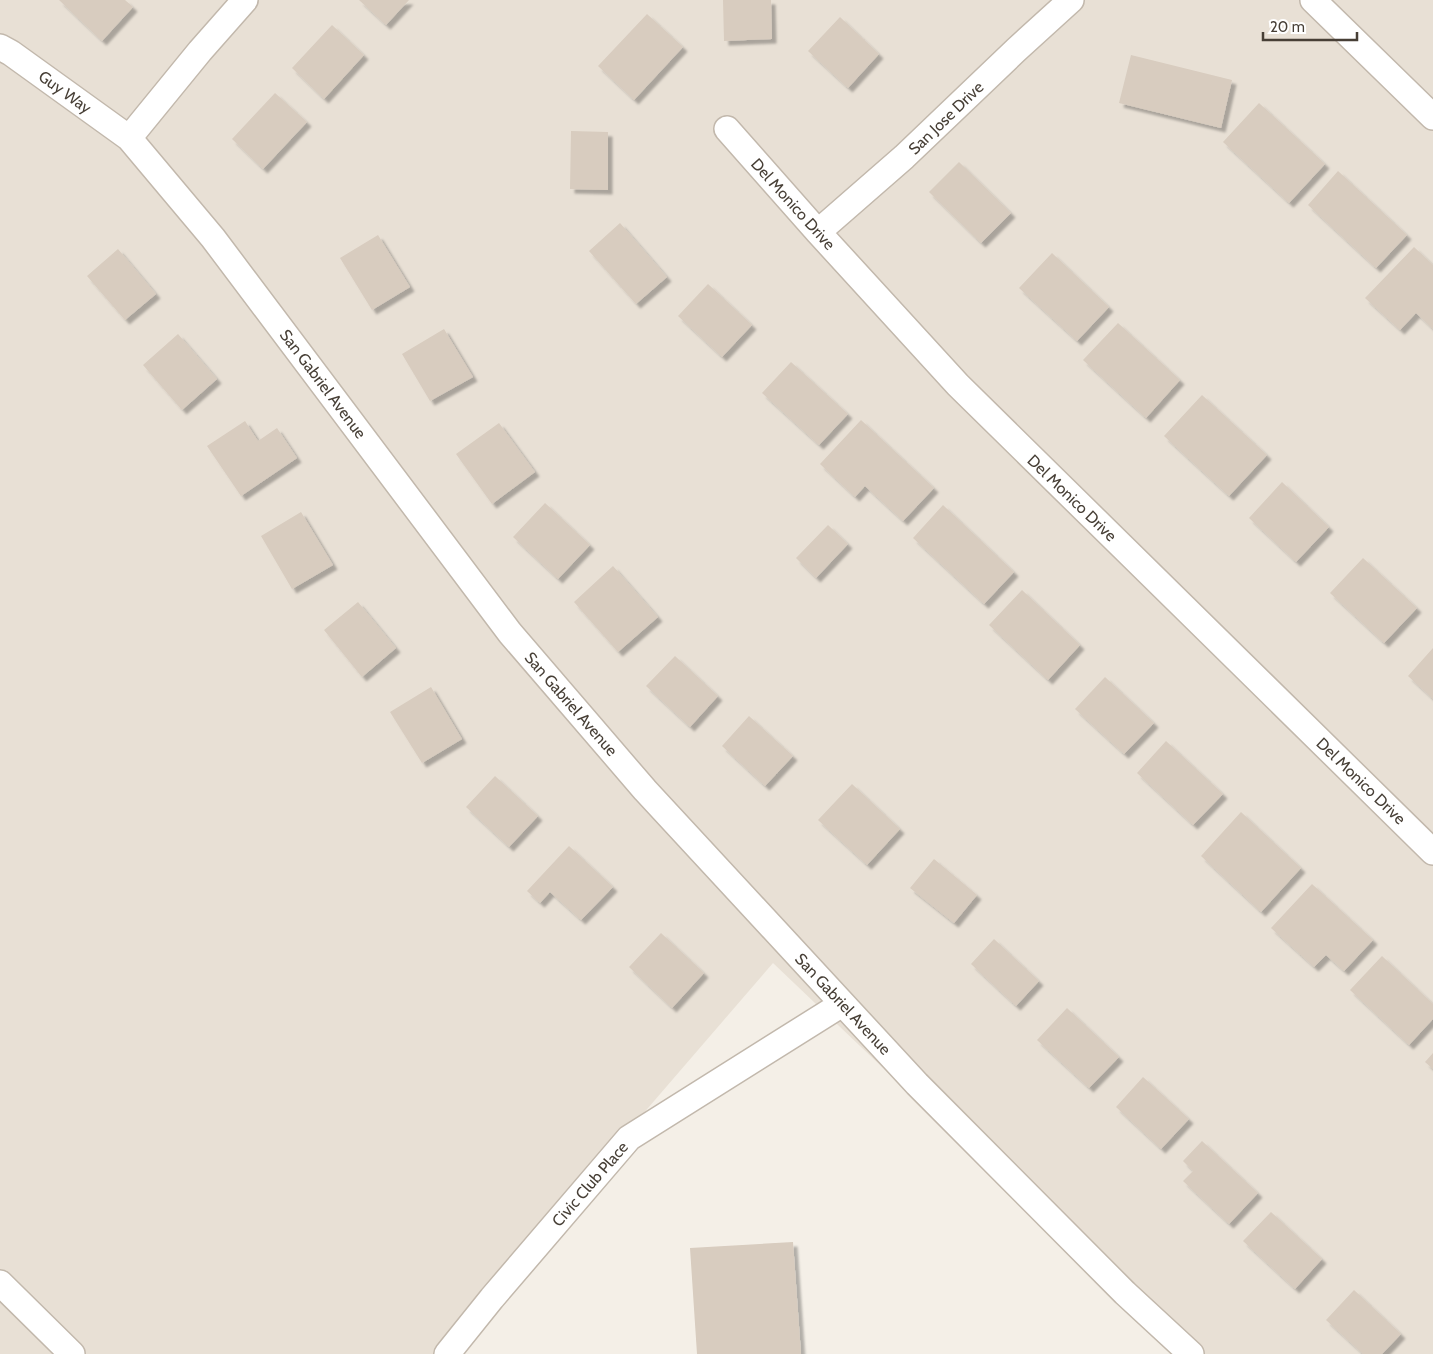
<svg xmlns="http://www.w3.org/2000/svg" width="1433" height="1354" viewBox="0 0 1433 1354" font-family="Cabin,sans-serif">
<style>
.residential{fill:#e8e0d5}
.building{fill:#d8ccbf;filter:url(#shadow)}
.lines{fill:none;stroke-linecap:round;stroke-linejoin:round}
.street-casing{stroke:#c2b8ac;stroke-width:28}
.street{stroke:#fff;stroke-width:25}
.labels{text-anchor:middle;dominant-baseline:central;stroke-width:4.5;stroke-linejoin:round;paint-order:stroke}
.street-label{font-size:16px;fill:#473f36;stroke:#fff}
</style>
<defs>
<filter id="shadow"><feDropShadow dx="4.5" dy="4.5" stdDeviation="1" flood-color="#0004"/></filter>
</defs>
<rect width="100%" height="100%" fill="#f4efe7"/>
<path class="residential" d="M0,0H1433V1354H1183L773,963L436,1354H0Z"/>
<path class="building" d="M59,0H125L133,7L102,41Z
M359,0H409L386,25Z
M723,0H771L772,39L724,41Z
M647,14L683,47L634,100L598,66Z
M840,17L879,54L848,88L808,51Z
M332,25L364,55L324,99L292,68Z
M1131,55L1232,80L1221,128L1119,103Z
M275,93L307,122L263,169L232,139Z
M1259,103L1325,164L1289,203L1223,142Z
M571,131L608,132V190L570,189Z
M959,162L1011,213L981,243L929,192Z
M1338,171L1407,235L1376,268L1308,205Z
M620,223L667,277L636,304L589,251Z
M378,235L410,287L372,310L340,258Z
M1414,247L1433,265V329L1416,313L1400,330L1365,298Z
M118,249L156,294L125,320L87,276Z
M1052,253L1109,307L1077,341L1019,288Z
M708,284L752,325L722,357L678,316Z
M1118,323L1180,380L1146,418L1083,360Z
M444,329L473,377L430,401L402,354Z
M178,334L217,379L182,410L143,365Z
M791,362L848,414L819,445L762,393Z
M1202,395L1267,455L1229,496L1164,436Z
M861,420L934,488L903,521L865,486L855,497L820,464Z
M245,421L258,441L277,428L297,458L241,496L207,446Z
M499,423L535,472L492,504L456,454Z
M1282,482L1329,527L1296,562L1249,518Z
M545,503L590,545L558,579L513,537Z
M943,505L1014,572L984,604L913,538Z
M301,512L333,565L292,589L261,536Z
M828,525L848,544L816,578L796,558Z
M1363,558L1417,608L1384,643L1330,593Z
M613,566L658,617L618,652L574,602Z
M1022,590L1080,645L1048,680L989,625Z
M358,602L396,648L362,677L324,630Z
M1433,648V699L1408,676Z
M675,656L718,696L690,727L646,686Z
M1105,677L1154,723L1124,754L1075,709Z
M431,687L462,739L422,763L390,712Z
M749,716L793,756L765,786L722,746Z
M1166,741L1223,794L1193,825L1137,773Z
M495,776L538,816L509,847L466,807Z
M852,784L900,829L867,865L818,820Z
M1241,812L1301,868L1261,912L1201,856Z
M569,846L613,887L581,920L550,892L540,903L527,891Z
M934,859L977,895L954,923L910,888Z
M1312,884L1373,940L1344,971L1326,955L1314,967L1271,928Z
M661,933L704,973L672,1008L629,967Z
M994,939L1039,981L1016,1006L971,964Z
M1382,956L1433,1004V1019L1409,1045L1350,990Z
M1067,1008L1119,1057L1089,1088L1037,1040Z
M1433,1053V1069L1425,1062Z
M1143,1077L1189,1119L1161,1149L1116,1107Z
M1202,1141L1258,1193L1229,1224L1183,1181L1193,1171L1183,1161Z
M1271,1212L1322,1259L1295,1289L1243,1241Z
M793,1242L801,1354H697L690,1248Z
M1354,1290L1401,1334L1382,1354H1363L1326,1320Z"/>
<g class="lines">
<g class="street-casing">
<path id="street" d="M245,0L200,51L129,138L213,238L510,633L645,790L917,1084L1125,1293L1191,1354
M1313,0L1433,117
M0,47L11,53L129,138
M727,129L818,232L958,385L1433,852
M818,232L904,157L1016,50L1071,0
M0,1283L72,1354
M447,1354L492,1298L629,1138L842,1004"/>
</g>
<use href="#street" class="street"/>
</g>
<g class="labels">
<g class="street-label">
<text transform="translate(65 92) rotate(36)">Guy Way</text>
<text transform="translate(946 118) rotate(-44)">San Jose Drive</text>
<text transform="translate(793 204) rotate(48)">Del Monico Drive</text>
<text transform="translate(323 384) rotate(53)">San Gabriel Avenue</text>
<text transform="translate(1072 498) rotate(44)">Del Monico Drive</text>
<text transform="translate(571 704) rotate(49)">San Gabriel Avenue</text>
<text transform="translate(1361 781) rotate(44)">Del Monico Drive</text>
<text transform="translate(843 1004) rotate(47)">San Gabriel Avenue</text>
<text transform="translate(590 1184) rotate(-49)">Civic Club Place</text>
</g>
</g>
<path d="M1263 32v8h94v-8" fill="none" stroke="#473f36" stroke-width="2.5"/>
<text x="1270" y="32" font-size="15" fill="#473f36" stroke="#ffffff" stroke-width="4" paint-order="stroke">20 m</text>
</svg>
